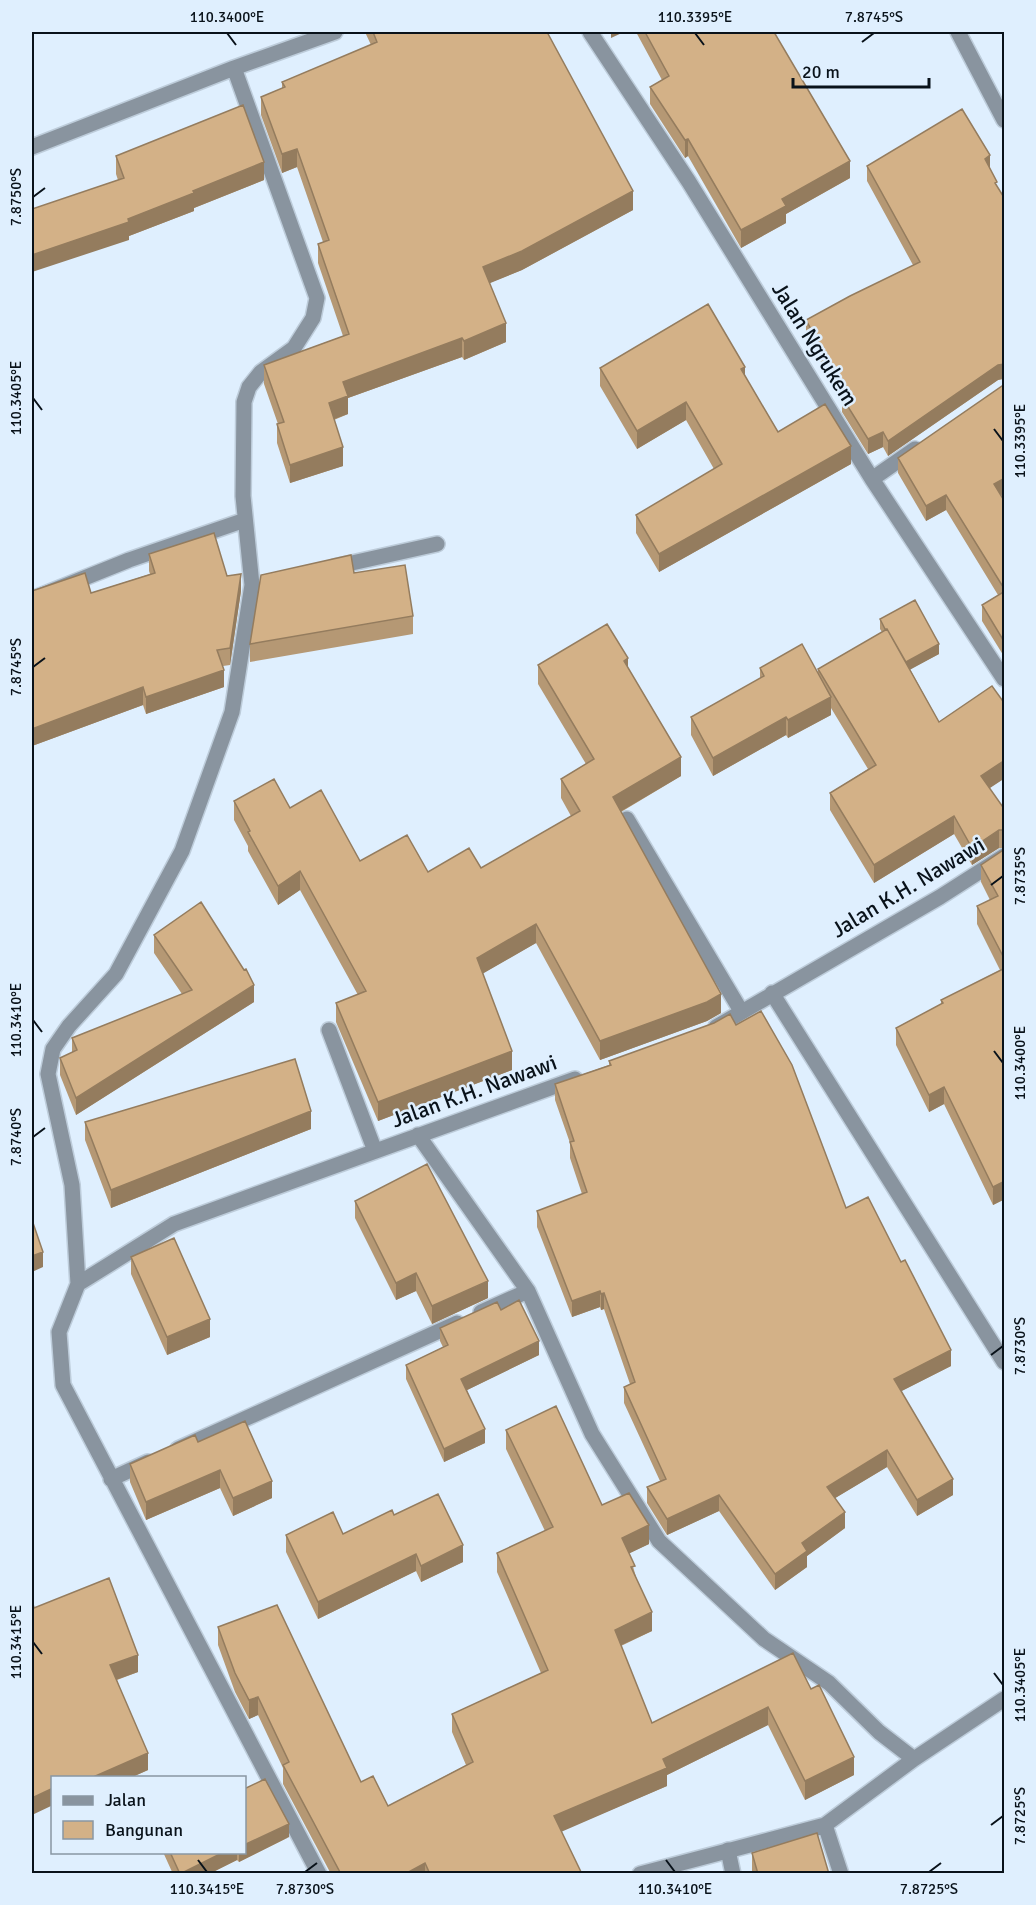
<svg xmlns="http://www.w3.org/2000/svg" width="1036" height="1905" viewBox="0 0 1036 1905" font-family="Signika,sans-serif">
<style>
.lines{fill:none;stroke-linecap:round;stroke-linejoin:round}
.lane-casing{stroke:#bdccda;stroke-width:18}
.street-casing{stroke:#bdccda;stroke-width:18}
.lane{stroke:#89949f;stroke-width:15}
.street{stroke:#89949f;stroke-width:15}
.wall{fill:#b59874}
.shaded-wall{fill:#947c5e}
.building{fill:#d3b187;stroke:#947c5e;stroke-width:1.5}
.ticks{fill:none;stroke:#09121a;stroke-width:2}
.labels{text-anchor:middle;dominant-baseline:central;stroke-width:5;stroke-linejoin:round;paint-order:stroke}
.street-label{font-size:22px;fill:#09121a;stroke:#dfeffe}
.neatline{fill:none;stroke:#09121a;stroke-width:2}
.ticks-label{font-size:15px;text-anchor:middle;fill:#09121a}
</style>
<rect width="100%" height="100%" fill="#dfeffe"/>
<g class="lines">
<g class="lane-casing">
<path id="lane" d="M334,567L437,544
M728,1850L733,1874"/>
</g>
<g class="street-casing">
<path id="street" d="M590,32L689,182L872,479L1004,679
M958,32L1004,120
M234,68L317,298L313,318L294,348L261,372L249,387L244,402L243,496L252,585L232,712L182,851L116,974L69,1026L53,1049L48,1074L72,1185L78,1284L59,1332L63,1385L319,1874
M32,147L234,68L335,32
M872,479L915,449
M32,599L129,560L245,520
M627,819L741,1011
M772,993L1004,1362
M716,1027L940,897L1004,856
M329,1030L375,1151
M418,1135L528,1291L592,1434L659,1541L764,1639L829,1683L879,1732L914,1759L1004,1699
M78,1284L174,1224L575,1079
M481,1312L528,1291
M178,1449L457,1323
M111,1479L148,1462
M825,1825L841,1874
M640,1874L825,1825L914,1759"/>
</g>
<use href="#lane" class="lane"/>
<use href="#street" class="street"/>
</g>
<path class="wall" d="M365,32H547L633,210L522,270L489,283L506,342L464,360L462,357L348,398V414L334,420L343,466L290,483L277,443V424H278L264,384V365L343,336L318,263V244L323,242L297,167L282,173L261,115V97L282,88V82L371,45Z
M636,32H774L850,178L786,214V223L741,248L688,156L685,158L650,104V87L662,80Z
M116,156L264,180L194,208V211L129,236V240L118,180L116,174Z
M867,166L990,169L997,187L1005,199V379L998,380L888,456L883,447L868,454L842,412V401L806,335V320L913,265L867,181Z
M600,368L745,376L778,432L851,464L659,572L636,533V515L714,469L686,420L637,449L600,386Z
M1005,384V493L1001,495L1005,502V658L982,621V605L998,595L946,510L926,521L898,473V458Z
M149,554L227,576L241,591L230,665L223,666L224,687L146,714L143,705L32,746V591L91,593L150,574L149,571Z
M354,573L413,616V634L250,662V644Z
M880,619L939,654L910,669L939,722L1005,704V778L989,788L1005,810V848H999L972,865L954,834L874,883L830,810V793L868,769L831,708V715L788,738L786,735L713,776L691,735V717L760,679V668L818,674V669L882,632L880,629Z
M538,665L628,668L681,776L621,812L721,1013L707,1021L600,1060L536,943L483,973L512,1070L378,1121L336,1022V1003L358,995L300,890L278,905L248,851V846L234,820V801L290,808L360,861L428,872L481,868L571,816L561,798V779L586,764L538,684Z
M1005,849V1199L993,1205L944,1104L929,1112L896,1045V1028L941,1004V1000L1000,970L977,924V906L990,900L981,882V865Z
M154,935L254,1002L76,1115L60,1075V1058L72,1053V1038L182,994L154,953Z
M736,1025L846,1208L951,1366L901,1391L953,1495L917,1516L887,1467L835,1498L845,1528L807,1556V1567L775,1590L719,1511L667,1535L647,1503V1487L660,1481L624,1403V1387L630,1384L604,1309L601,1310L600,1307L572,1317L537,1227V1211L582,1194L570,1158V1143L555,1100V1084L609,1065V1061Z
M85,1122L311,1129L111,1208L85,1140Z
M355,1201L488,1298L432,1324L416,1291L396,1300L355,1218Z
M131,1257L210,1337L167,1355L131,1274Z
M501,1310L539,1355L467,1390L485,1443L444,1462L406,1379V1365L443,1347L440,1341V1328Z
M506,1430L602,1505L649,1544L629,1553L652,1631L621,1646L652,1723L793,1653L854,1775L805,1800L768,1725L667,1775V1786L561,1831L582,1874H331L283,1784V1768L258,1715L249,1719L235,1692L218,1645V1627L361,1782L388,1806L466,1765L452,1732V1714L541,1673L497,1572V1553L545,1531L506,1449Z
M198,1442L272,1498L233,1516L220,1488L146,1520L130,1482V1464Z
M394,1515L463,1562L421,1582L416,1571L318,1619L286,1552V1535L343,1534Z
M34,1608L138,1672L117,1680L148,1770L130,1778H52V1808L51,1806Z
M289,1837L239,1862L237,1860L209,1874H173L163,1852H244Z
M752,1853L829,1874H752Z"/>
<path class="shaded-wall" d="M611,32H624L611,38Z
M688,139V156L685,158V140Z
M297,149V167L282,173V154Z
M990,155V170L985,159Z
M850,161V178L786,214V223L741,248V230L782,199Z
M264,162V180L194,208V211L129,236V240L32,272V255L128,219L193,191Z
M633,191V210L522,270L483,286V267Z
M506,323V342L464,360V341Z
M462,338V357L348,398V414L329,421V403L343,382Z
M1004,363V378L998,380L888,456V441L998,365Z
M745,367V385L741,369Z
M686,402V420L637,449V431Z
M883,432V447L868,454V439Z
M851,446V464L659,572V554Z
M343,447V466L290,483V465Z
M1005,478V493L994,499V484Z
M946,495V510L926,521V506Z
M241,574V591L230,665V648Z
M939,644V654L904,673V663Z
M628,658V677L624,661Z
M224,670V687L146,714V697Z
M143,687V705L32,746V729Z
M831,697V715L788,738V720Z
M786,717V735L713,776V758Z
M681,757V776L613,816V797Z
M1005,760V778L981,794V776Z
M954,816V834L874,883V865Z
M999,830V848L972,865V848Z
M300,871V890L278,905V886Z
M536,924V943L477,977V958Z
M254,985V1002L76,1115V1098Z
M721,994V1013L707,1021L600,1060V1041Z
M512,1051V1070L378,1121V1102Z
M944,1087V1104L929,1112V1095Z
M311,1111V1129L111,1208V1190Z
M1005,1181V1199L993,1205V1187Z
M43,1252V1267L32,1272V1256Z
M416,1273V1291L396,1300V1283Z
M488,1281V1298L432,1324V1306Z
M600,1291V1307L572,1317V1301Z
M604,1293V1309L601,1310V1294Z
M210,1319V1337L167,1355V1337Z
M539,1341V1355L461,1393V1379Z
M951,1350V1366L894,1395V1379Z
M485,1429V1443L444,1462V1449Z
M887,1450V1467L827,1503V1487Z
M220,1470V1488L146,1520V1502Z
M953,1479V1495L917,1516V1500Z
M272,1481V1498L233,1516V1498Z
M719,1495V1511L667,1535V1519Z
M845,1512V1528L807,1556V1567L775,1590V1574L802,1543Z
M649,1525V1544L622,1557V1538Z
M463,1545V1562L421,1582V1566Z
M416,1554V1571L318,1619V1602Z
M652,1612V1631L615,1648V1630Z
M138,1655V1672L110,1682V1665Z
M258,1697V1715L249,1719V1700Z
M768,1707V1725L667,1775V1786L554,1835V1816L663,1759Z
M148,1753V1770L130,1778H91Z
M854,1757V1775L805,1800V1781Z
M51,1789V1806L32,1815V1798Z
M289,1824V1837L239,1862V1852H244V1845Z
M224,1852H237V1860L209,1874H180Z
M425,1863V1874H405Z"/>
<path class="building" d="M373,32H547L633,191L522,251L483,267L506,323L464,341L462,338L343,382L348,396L329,403L343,447L290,465L277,424L284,422L264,365L349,334L318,244L329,240L297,149L282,154L261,97L285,87L282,82L377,42Z
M645,32H774L850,161L782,199L786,206L741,230L688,139L685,140L650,87L669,76Z
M243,105L264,162L193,191L194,193L128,219L129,222L32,255V209L124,178L116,156Z
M962,109L990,155L985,159L997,182L995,183L1005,199V364L998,365L888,441L883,432L868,439L842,397L847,394L806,320L850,296L920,262L867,166Z
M708,304L745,367L741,369L778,432L825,404L851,446L659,554L636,515L722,464L686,402L637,431L600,368Z
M1005,384V478L994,484L1005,502V590L946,495L926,506L898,458Z
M214,533L227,576L241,574L230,648L217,650L224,670L146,697L143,687L32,729V613H33L32,609V591L85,573L91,593L155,573L149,554Z
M351,555L354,573L405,565L413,616L250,644L261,575Z
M1005,591V643L982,605Z
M915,600L939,644L906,662L887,629H885L880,619Z
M607,624L628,658L624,661L681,757L613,797L721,994L707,1002L600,1041L536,924L477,958L512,1051L378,1102L336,1003L366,991L300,871L278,886L248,832L250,831L234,801L274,779L290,808L321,790L360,861L407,835L428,872L469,848L481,868L580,811L561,779L594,759L538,665Z
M887,629L939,722L992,686L1005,704V760L981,776L1005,810V830H999L972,848L954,816L874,865L830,793L876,765L818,669Z
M802,644L831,697L788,720L786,717L713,758L691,717L764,676L760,668Z
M1005,849V960L977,906L998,896L981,865Z
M201,902L244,970L246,969L254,985L76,1098L60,1058L77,1050L72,1038L192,990L154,935Z
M1005,968V1181L993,1187L944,1087L929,1095L896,1028L943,1003L941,1000Z
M761,1011L792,1065L846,1208L868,1197L901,1262L905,1260L951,1350L894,1379L953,1479L917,1500L887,1450L827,1487L845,1512L802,1543L807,1551L775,1574L719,1495L667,1519L647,1487L666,1479L624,1387L635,1382L604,1293L601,1294L600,1291L572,1301L537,1211L587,1192L570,1142L574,1141L555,1084L611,1065L609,1061L714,1023L730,1014L736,1025Z
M295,1059L311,1111L111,1190L85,1122Z
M427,1164L488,1281L432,1306L416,1273L396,1283L355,1201Z
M32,1220L43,1252L32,1256Z
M174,1238L210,1319L167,1337L131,1257Z
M519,1300L539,1341L461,1379L485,1429L444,1449L406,1365L448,1345L440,1328L497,1302L501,1310Z
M556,1406L602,1505L629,1493L649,1525L622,1538L635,1566L631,1567L652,1612L615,1630L652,1723L793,1653L811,1689L819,1685L854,1757L805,1781L768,1707L663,1759L667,1768L554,1816L582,1874H430L425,1863L405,1874H341L283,1765L289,1762L258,1697L249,1700L235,1673L218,1627L277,1605L361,1782L373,1776L388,1806L473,1762L452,1714L548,1670L497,1553L553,1527L506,1430Z
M245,1421L272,1481L233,1498L220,1470L146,1502L130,1464L195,1435L198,1442Z
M438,1494L463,1545L421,1566L416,1554L318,1602L286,1535L333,1512L343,1534L392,1510L394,1515Z
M109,1578L138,1655L110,1665L148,1753L91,1778H52V1791L51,1789L32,1798V1600L34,1608Z
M265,1779L289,1824L244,1845V1789Z
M817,1833L829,1874H758L752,1853Z
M170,1852H224L180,1874Z"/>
<path class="ticks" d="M227,33L236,45M695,33L704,45M862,42L874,33M33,197L45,188M33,398L42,410M994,429L1003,441M33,667L45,658M991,885L1003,876M33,1020L42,1032M994,1051L1003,1063M33,1137L45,1128M991,1355L1003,1346M33,1642L42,1654M994,1673L1003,1685M991,1825L1003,1816M198,1860L207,1872M666,1860L675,1872M305,1872L317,1863M929,1872L941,1863"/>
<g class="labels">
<g class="street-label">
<text transform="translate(815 344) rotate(58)">Jalan Ngrukem</text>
<text transform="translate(908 887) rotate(-31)">Jalan K.H. Nawawi</text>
<text transform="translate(474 1091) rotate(-20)">Jalan K.H. Nawawi</text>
</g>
</g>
<rect width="1036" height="1905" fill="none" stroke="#dfeffe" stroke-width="66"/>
<rect x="51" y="1776" width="195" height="78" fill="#dfeffe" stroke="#8997a3" stroke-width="1.5"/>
<rect x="63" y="1796" width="30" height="9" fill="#89949f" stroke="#8997a3" stroke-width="1.5"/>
<text x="105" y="1806" font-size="18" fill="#09121a">Jalan</text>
<rect x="63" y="1821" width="30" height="18" fill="#d3b187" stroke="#8997a3" stroke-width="1.5"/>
<text x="105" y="1836" font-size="18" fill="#09121a">Bangunan</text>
<path d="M793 78v9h136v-9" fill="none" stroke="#09121a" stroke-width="3"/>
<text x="802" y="78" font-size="18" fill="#09121a" stroke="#dfeffe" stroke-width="4.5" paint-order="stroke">20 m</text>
<rect x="33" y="33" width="970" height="1839" class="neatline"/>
<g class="ticks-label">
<text x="227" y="22">110.3400°E</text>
<text x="695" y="22">110.3395°E</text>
<text x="874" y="22">7.8745°S</text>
<text transform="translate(16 197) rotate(-90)" y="5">7.8750°S</text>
<text transform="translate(16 398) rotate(-90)" y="5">110.3405°E</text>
<text transform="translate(1020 441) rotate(-90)" y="5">110.3395°E</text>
<text transform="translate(16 667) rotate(-90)" y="5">7.8745°S</text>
<text transform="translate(1020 876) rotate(-90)" y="5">7.8735°S</text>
<text transform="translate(16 1020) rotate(-90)" y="5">110.3410°E</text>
<text transform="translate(1020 1063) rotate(-90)" y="5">110.3400°E</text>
<text transform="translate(16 1137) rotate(-90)" y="5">7.8740°S</text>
<text transform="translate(1020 1346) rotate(-90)" y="5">7.8730°S</text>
<text transform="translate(16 1642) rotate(-90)" y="5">110.3415°E</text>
<text transform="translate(1020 1685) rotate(-90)" y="5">110.3405°E</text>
<text transform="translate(1020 1816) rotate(-90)" y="5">7.8725°S</text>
<text x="207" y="1894">110.3415°E</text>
<text x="305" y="1894">7.8730°S</text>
<text x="675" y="1894">110.3410°E</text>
<text x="929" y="1894">7.8725°S</text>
</g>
</svg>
